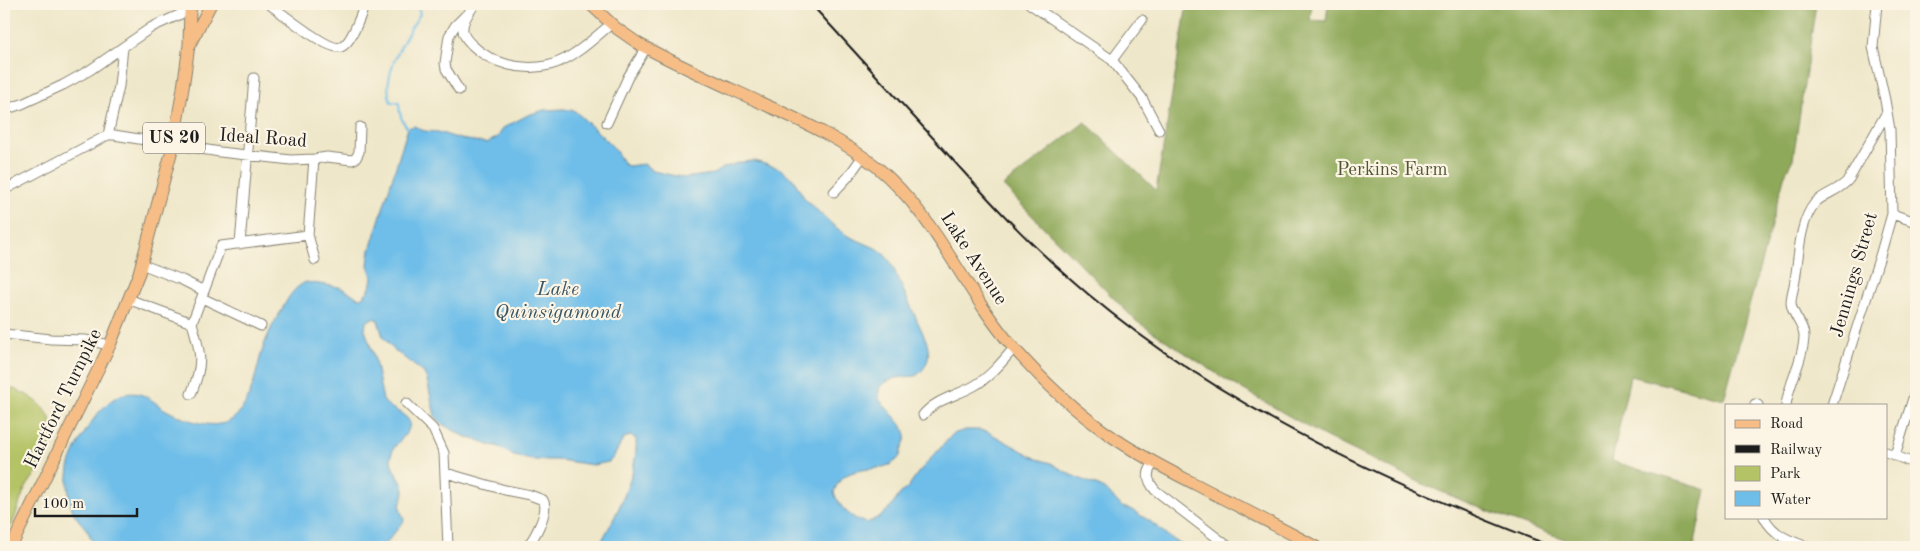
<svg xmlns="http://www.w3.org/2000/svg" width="1920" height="551" viewBox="0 0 1920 551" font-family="'Old Standard TT',serif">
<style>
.green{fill:#b4c365;stroke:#687040}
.forest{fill:#8fa95a;stroke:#56623b}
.water{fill:#6ebee9;stroke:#456d82}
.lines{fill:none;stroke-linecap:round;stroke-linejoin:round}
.stream{stroke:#6ebee9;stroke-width:2}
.minor-casing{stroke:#868272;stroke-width:11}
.major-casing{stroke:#868272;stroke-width:13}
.minor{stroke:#fff;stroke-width:9}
.major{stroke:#f6be86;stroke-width:11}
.rail{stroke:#1c1c1c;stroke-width:2}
.labels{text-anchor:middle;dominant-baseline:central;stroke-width:4.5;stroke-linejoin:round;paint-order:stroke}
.shield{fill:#fcf5e5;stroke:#5f5d58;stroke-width:1}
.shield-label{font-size:18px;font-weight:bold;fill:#1c1c1c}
.street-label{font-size:19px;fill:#1c1c1c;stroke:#fcf5e5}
.park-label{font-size:19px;fill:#515636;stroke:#fcf5e5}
.water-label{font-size:20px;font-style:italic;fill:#395564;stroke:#fcf5e5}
</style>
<rect width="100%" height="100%" fill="#fcf5e5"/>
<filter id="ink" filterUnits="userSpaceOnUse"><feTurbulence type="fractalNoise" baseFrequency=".02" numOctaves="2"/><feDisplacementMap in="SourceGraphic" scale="10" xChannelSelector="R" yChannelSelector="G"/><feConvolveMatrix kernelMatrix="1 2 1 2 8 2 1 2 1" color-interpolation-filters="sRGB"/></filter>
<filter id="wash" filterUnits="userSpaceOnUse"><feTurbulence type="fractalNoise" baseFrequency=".0096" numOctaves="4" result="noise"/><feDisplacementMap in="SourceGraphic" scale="20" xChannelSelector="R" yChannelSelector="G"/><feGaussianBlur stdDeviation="1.12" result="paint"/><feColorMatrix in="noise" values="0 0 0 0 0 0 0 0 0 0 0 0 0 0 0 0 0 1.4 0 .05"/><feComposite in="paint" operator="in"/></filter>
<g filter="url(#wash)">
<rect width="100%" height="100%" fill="#efe7c9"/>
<path class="green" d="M4,386C25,391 54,407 53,433C52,444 44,459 39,468C35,476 28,483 24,491C18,505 15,525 4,536Z"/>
<path class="forest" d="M1187,4H1312L1310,20L1326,21L1328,4H1816L1793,159L1785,174L1724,399L1630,376L1612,461L1706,490L1694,547H1586L1490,512L1425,485L1320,434L1225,379L1136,321L1003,186L1085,122L1156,190Z"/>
<path class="water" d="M564,109L575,111L601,135L614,148L624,164L628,166L644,164L653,171L685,178L713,174L725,167L742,162L754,161L779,168L793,179L805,199L834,226L848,236L880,250L890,261L926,340C931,354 929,366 916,376C903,377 888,377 879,388V399C885,408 906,426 906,436C905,443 901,448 900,456C885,479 845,457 834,492C838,506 852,520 867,523L881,516L891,507L900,494L908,487L917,474L953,434L965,430H979L988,432L1037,459L1051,463L1071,475L1101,487L1110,494L1122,507L1130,509L1150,521L1168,536L1185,547H598C615,519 639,472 636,438L630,436L624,438L613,458L609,462L593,465L559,460H532L514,456L497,446L488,445L481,441L468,438L442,424L435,416L427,380L424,373L393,349L383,337L378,320L373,318L366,322L365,330L374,356L383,400C390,411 405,411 410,423C409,438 391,442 391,459C391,471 403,479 404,491C404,496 401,501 400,506C400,512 404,516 404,521L383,547H95C92,542 90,535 87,530C81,522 73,516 71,505C68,494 67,479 69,468C74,446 101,399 124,394C146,390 151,402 168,411C186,420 218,433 235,417C255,398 256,363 266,340C270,329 276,319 282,309C288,298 294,287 306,282L339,287L351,293L358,298L363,297L370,288L372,277L368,265L370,250L408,128L414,126L424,131L438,132L460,139L487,143L498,137L503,128L528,115L544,110Z"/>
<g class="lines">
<path class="stream" d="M410,130C401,123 399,113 399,103L391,102C380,77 406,35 420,14L417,4"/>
</g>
</g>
<g filter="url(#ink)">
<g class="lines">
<g class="minor-casing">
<path id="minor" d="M269,4C281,12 329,52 341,47C352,43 361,14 365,4
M475,4C470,11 463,19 463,28C462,34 467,40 471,44C491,64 523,72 550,65C573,59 593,39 611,24
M1030,4L1112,60L1142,98L1159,130
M1112,60L1142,20
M459,90L446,69L445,63L449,36L455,26L465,16
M4,110L22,104L63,85L90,70L152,27L190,10
M607,123L628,77L646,48
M108,135L119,86L123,47
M314,159L308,235L315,260
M4,190L108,135H114L220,152L291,160L314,159L327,157L352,160L356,158L359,152L360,127
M834,192L848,177L863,156
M1892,214L1916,222
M240,244L254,78
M141,264L182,280L204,291
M202,298L261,326
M128,299L192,323
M192,323L221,246L308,235
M4,334L51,339L85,340L110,345
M191,394C204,364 201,353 192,323
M406,403L433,429L444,453L448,547
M1755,404L1758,405
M1786,405C1789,382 1803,361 1804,338C1805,325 1792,316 1791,303C1791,295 1794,288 1795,280C1799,257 1799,222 1815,203C1824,193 1840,191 1849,179L1887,112
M1832,405L1880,256L1892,214L1890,130L1885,100L1873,47L1877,4
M923,415C936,399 956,396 974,386C990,377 1002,362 1014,348
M1886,452L1916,464
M1895,455L1916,389
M1155,463C1145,472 1147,480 1155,490L1229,547
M446,473L505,490L530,495L543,500C550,511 534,538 527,547
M1764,517C1773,535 1790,541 1808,547"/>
</g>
<g class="major-casing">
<path id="major" d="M590,4L616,28L639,44C681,67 725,86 768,106C806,123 844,141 877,167C936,216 963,289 1012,346C1041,379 1074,411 1111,436C1138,455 1168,470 1197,485C1237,506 1277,526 1316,547
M190,44L211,4
M11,547L110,345L139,273L173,146L183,88L189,45L190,10L193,4"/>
</g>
<use href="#minor" class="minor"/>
<use href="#major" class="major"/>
<path class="rail" d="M811,4C852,49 893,94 934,139C976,186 1018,233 1065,274C1203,398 1383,482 1554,547"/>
</g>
</g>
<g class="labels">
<rect class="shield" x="143" y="122.5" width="62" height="31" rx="4"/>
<g class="shield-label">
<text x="174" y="138">US 20</text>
</g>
<g class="street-label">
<text transform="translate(263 139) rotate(4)">Ideal Road</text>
<text transform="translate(973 259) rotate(57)">Lake Avenue</text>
<text transform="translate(1855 275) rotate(-74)">Jennings Street</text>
<text transform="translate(64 399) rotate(-64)">Hartford Turnpike</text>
</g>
<g class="park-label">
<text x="1392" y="170">Perkins Farm</text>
</g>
<g class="water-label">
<text x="558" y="290">Lake<tspan x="558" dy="23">Quinsigamond</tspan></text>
</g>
</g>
<rect width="1920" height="551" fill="none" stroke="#fcf5e5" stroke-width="20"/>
<rect x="1725" y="404" width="162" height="115" fill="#fcf5e5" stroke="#a29e95"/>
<rect x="1735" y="420" width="25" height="8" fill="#f6be86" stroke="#a29e95"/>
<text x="1770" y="428" font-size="15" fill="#1c1c1c">Road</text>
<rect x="1735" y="445" width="25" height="8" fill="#1c1c1c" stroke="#a29e95"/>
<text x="1770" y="454" font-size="15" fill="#1c1c1c">Railway</text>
<rect x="1735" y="466" width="25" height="15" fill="#b4c365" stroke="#a29e95"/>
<text x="1770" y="478" font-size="15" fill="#1c1c1c">Park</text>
<rect x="1735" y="491" width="25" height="15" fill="#6ebee9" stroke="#a29e95"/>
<text x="1770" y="504" font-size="15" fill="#1c1c1c">Water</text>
<path d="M35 508v8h102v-8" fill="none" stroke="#1c1c1c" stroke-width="2.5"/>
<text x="42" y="508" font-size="15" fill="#1c1c1c" stroke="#fcf5e5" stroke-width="4" paint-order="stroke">100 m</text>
</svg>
